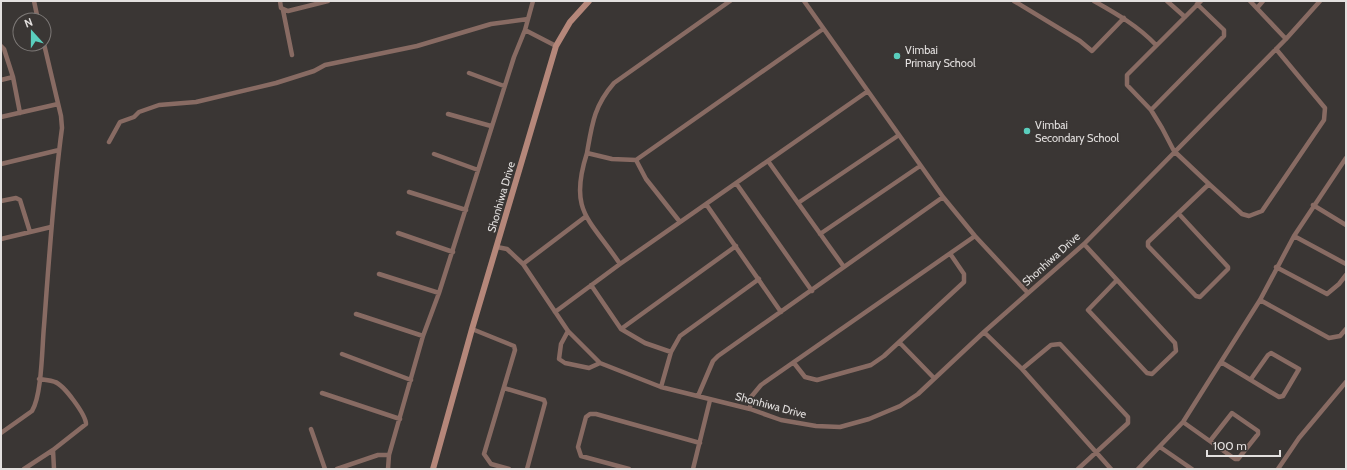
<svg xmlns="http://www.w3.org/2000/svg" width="1347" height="470" viewBox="0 0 1347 470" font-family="Cabin,sans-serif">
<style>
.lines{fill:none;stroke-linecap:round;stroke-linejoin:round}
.street{stroke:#886b63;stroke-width:4.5}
.secondary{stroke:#b5877a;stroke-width:6}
.poi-dot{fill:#5acebd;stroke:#3a3634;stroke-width:1.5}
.labels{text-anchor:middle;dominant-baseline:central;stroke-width:4;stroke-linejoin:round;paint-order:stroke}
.poi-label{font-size:11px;fill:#e3e0df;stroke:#3a3634;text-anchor:start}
.street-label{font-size:11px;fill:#e3e0df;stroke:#3a3634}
</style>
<rect width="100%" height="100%" fill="#3a3634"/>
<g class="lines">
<path class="street" d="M34,1L38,20
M280,1L281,8L288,11L328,1
M804,1L943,197L975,236L1028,293
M1014,1L1080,41L1092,51L1124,18
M1094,1C1117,14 1138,26 1156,45
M1167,1L1185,17
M1250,1L1286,39
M1257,8L1263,1
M283,10L292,55
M525,30L533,1
M1,46L4,49L13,77L20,113
M469,73L504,86
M1,80L13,77
M1151,110L1224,36V30L1197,4
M448,114L491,126
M1,117L58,104
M109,142L120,122L134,117L139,112L159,105L196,102L276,83L314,71L325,65L417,46L491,24L528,19
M587,153C592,124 594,106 614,83L730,1
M434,154L478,170
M636,160L646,179L680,222
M768,161L844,267
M1,164L59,150
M736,183L812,291
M1209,184L1242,214L1249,216L1262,211L1324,120L1325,108L1276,49
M409,192L466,210
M1,201L16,198L20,200L30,232
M798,203L899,135
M706,204L781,312
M1313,205L1346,225
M1179,214L1228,267V269L1200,297L1196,296L1148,246V242L1209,184L1174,151L1162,128L1151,110L1127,85V75L1201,1
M398,233L453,252
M820,234L920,166
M1294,236L1346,264
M1,239L51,227
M1084,244L1175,343L1176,351L1152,374L1147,373L1088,310L1117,280
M497,247L507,249L523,264L568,331L600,363L661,387L750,409L781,420L816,426L840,427L869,419L900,406L918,394L984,332L1084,244L1286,39L1320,1
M523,264L585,217
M620,264C590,219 568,212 587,153L612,159L636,160L823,29
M1276,267L1327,294L1339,284L1346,275
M379,274L439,293
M591,285L621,329L645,343L671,352
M1260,300L1329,338L1340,336L1346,329
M555,312L620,264L868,91
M356,314L423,336
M472,329L514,346L515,350L484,454L491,464L509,469
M621,329L736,246
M568,331L561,344L559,359L565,363L589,368L600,363
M984,332L1022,369L1111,469
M899,342L934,378
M342,354L411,380
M1221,362L1279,397L1283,396L1299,369L1271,353L1268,355L1251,379
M794,363L805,377L817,380L871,365L884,356L964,282V274L951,255
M1022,369L1051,345L1060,344L1128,417V423L1078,469
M661,387L671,352L680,336L759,279
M504,388L544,400L545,403L527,469
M322,393L400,419
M698,396L713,361L718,356L943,197
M750,409L751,397L761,385L975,236
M1183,422L1235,459H1238L1258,434V431L1232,413L1210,441
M311,429L325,469
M1,433L32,411C42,395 42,347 44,326C49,260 53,194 62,128L61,116L44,44
M1160,447L1192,469
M53,450L54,469
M24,469L53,450L86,424C86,415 64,385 55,382C50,380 44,380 39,379
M337,469L378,455H389
M388,469L389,455L423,336L439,293L514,57L525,30L556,46
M629,469L581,456L578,447L586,417L590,414H596L700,443
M693,469L710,400
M1138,469L1183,422L1260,300L1294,236L1346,158
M1278,469L1299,438L1346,382"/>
<path class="secondary" d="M433,469L472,329L556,46L570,22L589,1"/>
</g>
<g class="poi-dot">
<circle cx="897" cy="56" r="4"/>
<circle cx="1027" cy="131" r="4"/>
</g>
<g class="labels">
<g class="poi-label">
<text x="905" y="50">Vimbai<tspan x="905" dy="13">Primary School</tspan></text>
<text x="1035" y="125">Vimbai<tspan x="1035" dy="13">Secondary School</tspan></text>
</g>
<g class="street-label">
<text transform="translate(501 197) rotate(-74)">Shonhiwa Drive</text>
<text transform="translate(1051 259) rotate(-42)">Shonhiwa Drive</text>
<text transform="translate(771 405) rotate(15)">Shonhiwa Drive</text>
</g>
</g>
<rect width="1347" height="470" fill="none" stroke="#e3e0df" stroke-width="4"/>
<g transform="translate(32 32) rotate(339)"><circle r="19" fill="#3a3634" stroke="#7e7a78"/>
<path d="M0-3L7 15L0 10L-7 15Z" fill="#5acebd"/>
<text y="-6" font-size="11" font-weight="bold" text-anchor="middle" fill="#e3e0df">N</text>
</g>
<path d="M1207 450v6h73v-6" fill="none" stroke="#e3e0df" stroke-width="2"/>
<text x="1213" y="450" font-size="12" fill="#e3e0df" stroke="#3a3634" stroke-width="3" paint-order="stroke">100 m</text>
</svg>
